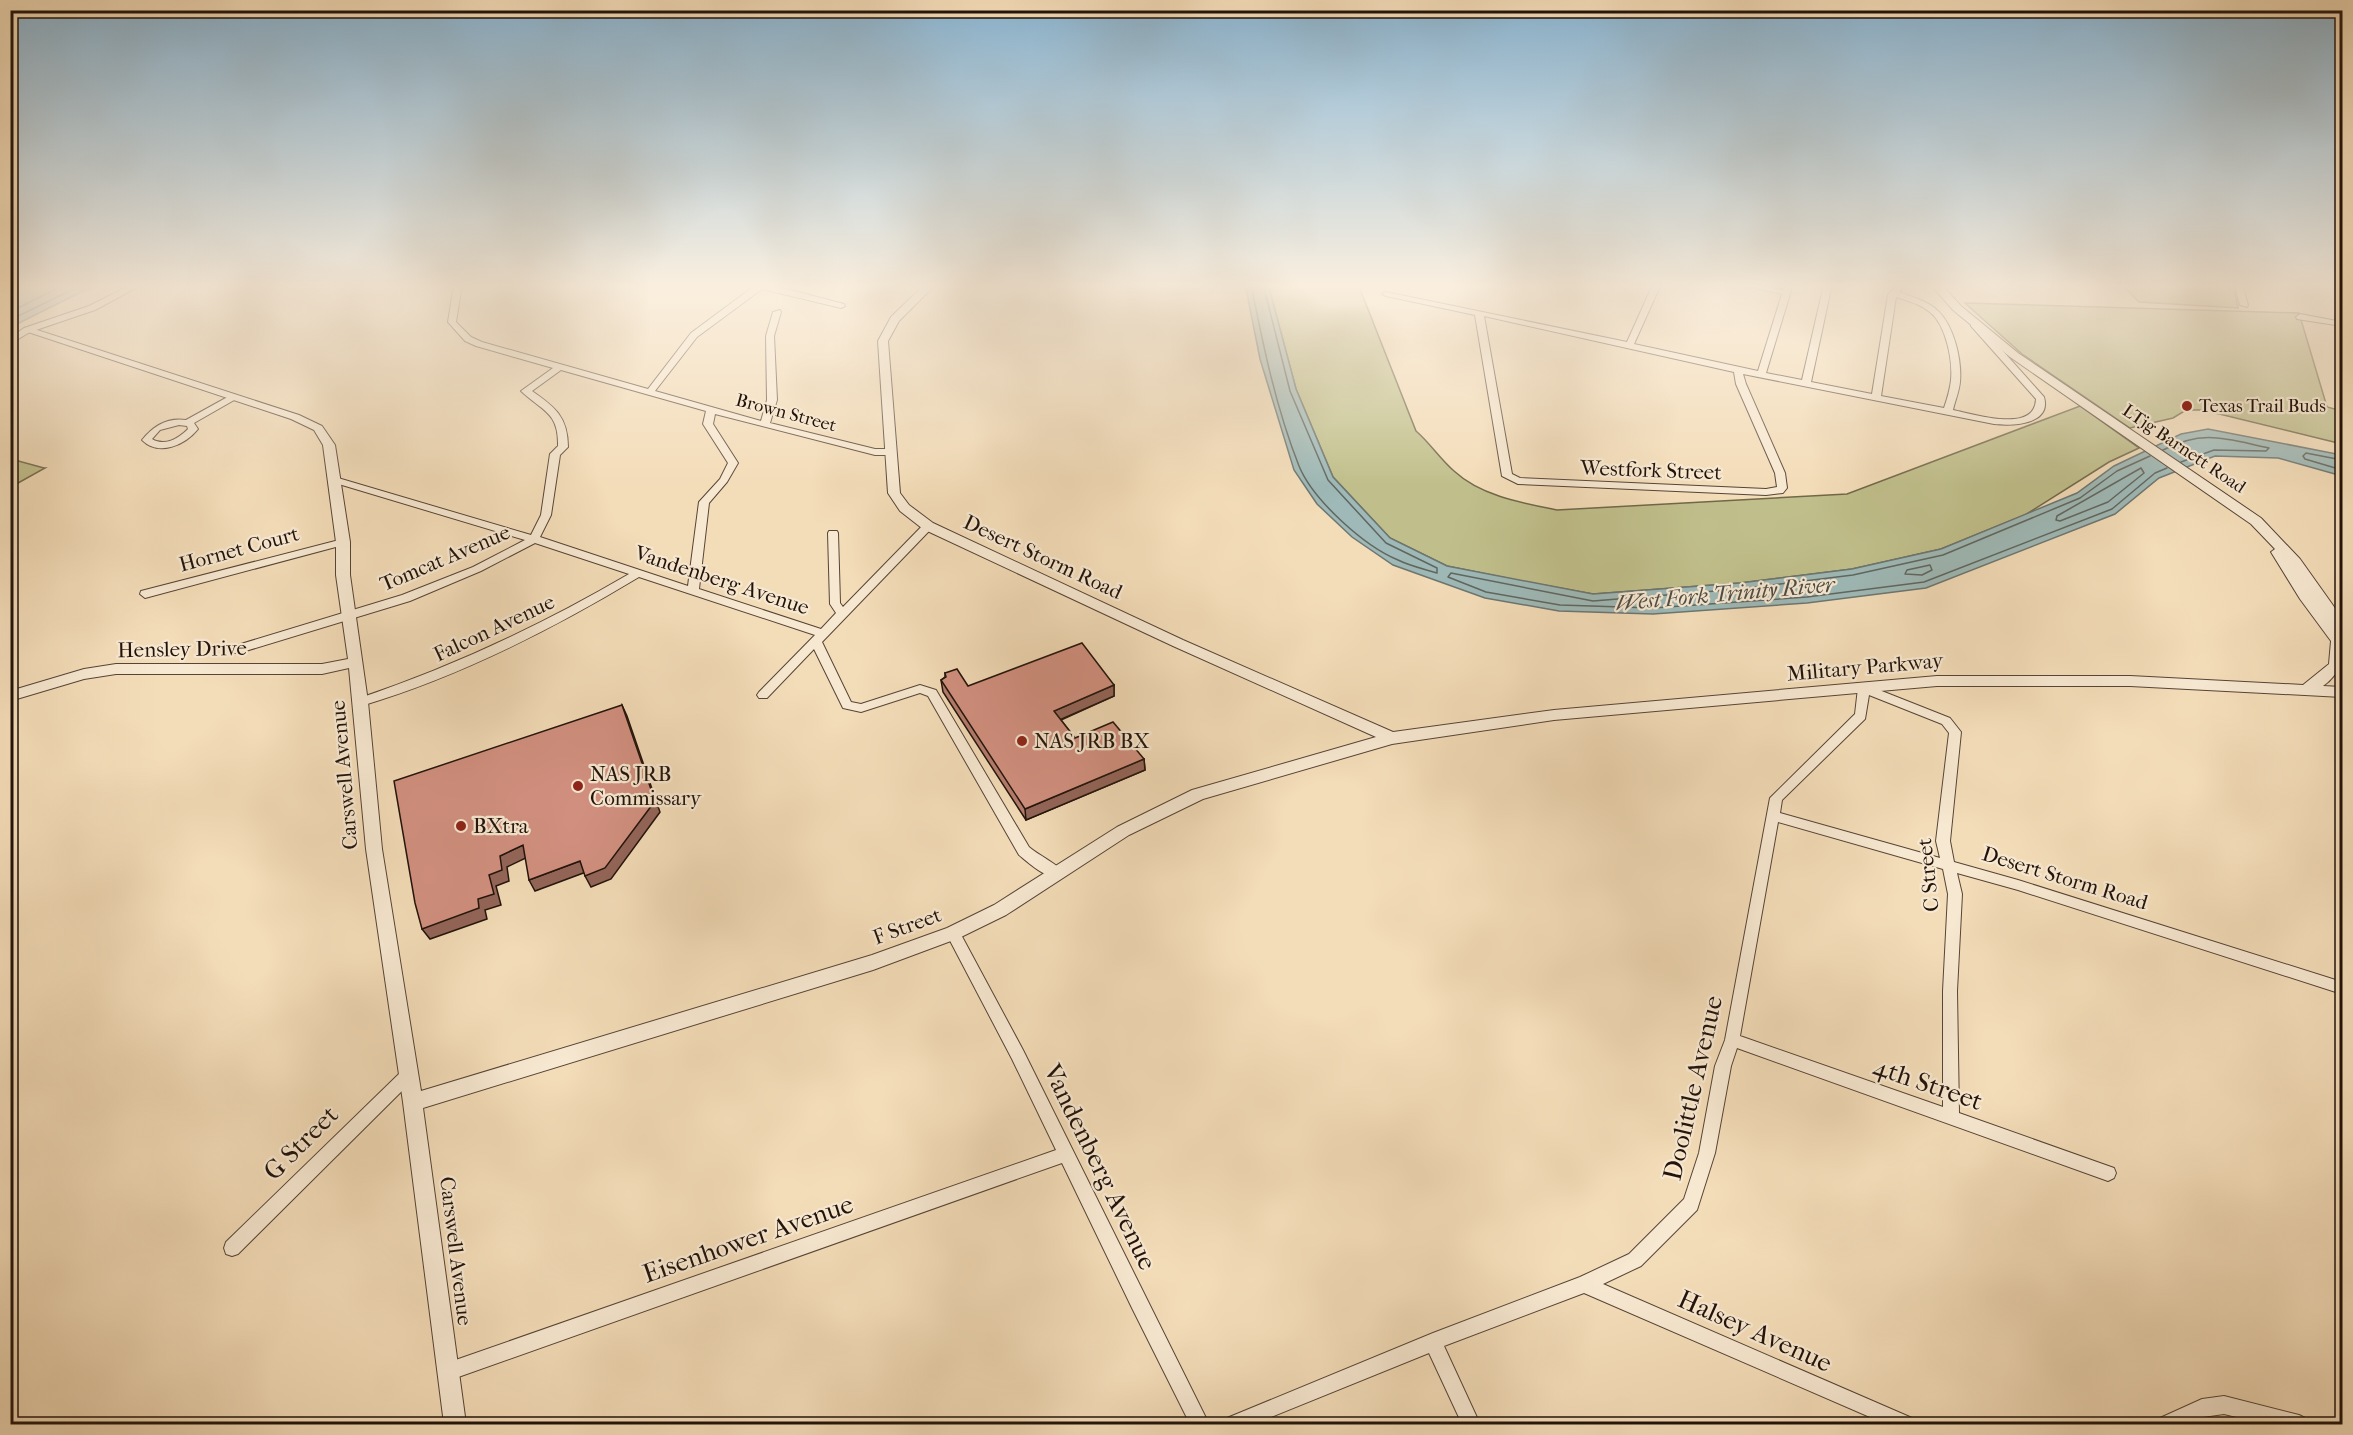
<svg xmlns="http://www.w3.org/2000/svg" width="2353" height="1435" viewBox="0 0 2353 1435" font-family="'IM FELL French Canon',serif">
<style>
.green{fill:#c0bf8b;stroke:#70684a;stroke-width:1.5}
.water{fill:#9eb9b7;stroke:#6c7672;stroke-width:1.5}
.lines{fill:none;stroke-linecap:round;stroke-linejoin:round}
.shore{stroke:#606660;stroke-width:1.5}
.minor-casing{stroke:#564436;stroke-width:2}
.tertiary-casing{stroke:#564436;stroke-width:2}
.minor{fill:#f7e8d1;fill-rule:evenodd}
.tertiary{fill:#f7e8d1;fill-rule:evenodd}
.wall{fill:#b57c6e;stroke:#21120a;stroke-width:1.5}
.shaded-wall{fill:#93655a;stroke:#21120a;stroke-width:1.5}
.building{fill:#d29080;stroke:#21120a;stroke-width:1.5}
.poi-dot{fill:#8f2418;stroke:#f7e8d1;stroke-width:2}
.labels{text-anchor:middle;dominant-baseline:central;stroke-width:4.5;stroke-linejoin:round;paint-order:stroke}
.far-poi-label{font-size:18px;fill:#21120a;stroke:#f7e8d1;text-anchor:start}
.far-street-label{font-size:18px;fill:#21120a;stroke:#f7e8d1}
.street-label{font-size:21px;fill:#21120a;stroke:#f7e8d1}
.poi-label{font-size:21px;fill:#21120a;stroke:#f7e8d1;text-anchor:start}
.water-label{font-size:22px;font-style:italic;fill:#4d4c47;stroke:#f7e8d1}
.near-street-label{font-size:26px;fill:#21120a;stroke:#f7e8d1}
</style>
<rect width="100%" height="100%" fill="#f3dcb8"/>
<filter id="stains"><feTurbulence type="fractalNoise" baseFrequency=".00333" numOctaves="4"/><feColorMatrix values="0 0 0 0 .2 0 0 0 0 .09 0 0 0 0 .02 0 0 0 .5 -.17"/></filter>
<radialGradient id="worn" r=".72"><stop offset=".6" stop-color="#630" stop-opacity="0"/><stop offset="1" stop-color="#630" stop-opacity=".3"/></radialGradient>
<path class="green" d="M1268,284H1358L1416,431C1430,443 1440,459 1454,471C1481,496 1522,503 1557,510L1847,494L2080,406L2139,448L2109,462L2025,515L1941,549L1852,569L1740,583L1593,594L1521,581L1447,566L1390,538L1333,477L1296,389Z
M2121,284H2226L2234,289L2238,308L2139,302Z
M1965,303L2299,313L2327,407L2342,411V444L2203,410H2186L2173,418L2130,428L2022,354Z
M11,459L44,468H45L11,487Z"/>
<path class="water" d="M11,284H97L11,327Z
M1245,284H1268L1296,389L1333,477L1390,538L1447,566L1593,594L1740,583L1852,569L1941,549L2077,493L2114,466L2181,434L2208,429L2342,455V476L2278,458L2215,456L2159,478L2115,514L1926,588L1807,603L1653,614L1559,611L1485,598L1393,565L1352,537L1317,504L1294,470L1260,359Z"/>
<g class="lines">
<path class="shore" d="M1251,284C1263,345 1276,408 1299,466C1313,500 1364,546 1398,560C1410,566 1424,569 1437,573V568L1386,543L1328,480L1290,391L1263,284
M10,312L66,284
M10,320L84,284
M2163,450C2204,429 2226,439 2269,448L2266,451L2214,450L2181,462
M2150,456L2117,471L2080,498L1943,555L1853,575L1740,589L1593,601L1451,573L1448,577L1486,592L1560,605L1653,608L1807,597L1924,582L2112,509L2155,473L2167,468
M2342,460L2306,453L2303,456L2305,459L2342,470
M2141,468L2144,473L2108,502L2060,521L2056,520L2057,516Z
M1930,565L1932,570L1922,575L1905,574L1907,570Z"/>
<g class="minor-casing">
<path id="minor" d="M133,284H143L95,310L30,332L10,344V338L24,328L89,306Z
M454,284H462L456,322L471,337L482,342L648,389L691,333L757,284H767L844,304L845,306L841,308L762,289L697,337L655,391L761,421L767,400L766,336L773,312L780,310L781,312L774,336L777,400L770,423L875,449H889L894,452L889,455H875L715,414L713,424L738,463L727,482L709,503L699,589L821,629L836,613L830,604L828,533L829,531H837L838,533L840,603L843,607L924,524H932L933,526L932,528L822,642L851,702L861,704L920,685L936,690L1029,847C1038,855 1058,864 1064,873L1062,877C1048,881 1029,863 1019,855L928,696L920,693L861,712L843,708L814,649L767,698H759L757,695L759,692L815,635L639,577C551,630 459,677 361,706L357,705L355,702L357,699C452,667 542,625 629,574L535,543L481,571L410,601L239,653H231L229,650L231,647L402,595L473,567L525,540L332,482V478H338L531,535L541,515L550,454L558,446C559,412 542,411 521,391L553,368L476,346L465,341L448,322ZM561,370L706,411L703,424L728,463L720,479L699,502L688,586L540,537L551,515L560,455L568,447C568,417 555,407 532,391Z
M1653,284H1661L1634,344L1758,371L1782,294L1737,284H1754L1783,290L1785,284H1793L1766,373L1802,380L1824,284H1832L1811,382L1872,394L1888,295L1898,284H1907L1899,292C1912,297 1928,301 1938,311C1954,326 1962,360 1960,382C1959,392 1955,401 1953,410C1974,414 2035,434 2036,399L1971,326V322H1977L2044,397C2052,425 2012,426 1994,424L1743,374L1746,384L1785,473L1787,488L1783,493L1766,495L1518,484L1502,476L1475,315L1386,296L1382,294L1386,292L1627,342ZM1896,297C1908,301 1921,304 1931,313C1946,326 1953,360 1951,380C1950,390 1947,399 1944,408L1881,396ZM1484,316L1734,372L1736,384L1775,473L1777,487L1766,489L1520,478L1512,474Z
M2234,284H2242L2248,305L2247,307L2240,305Z
M2300,314L2342,322V326L2297,319L2296,317Z
M233,394L238,397L236,399L194,423L198,429C185,445 159,457 142,440C153,426 168,417 186,420ZM179,425L187,426L188,429C179,438 165,447 152,439L160,430Z
M343,539L347,540L348,542L347,544L145,598L140,594L141,591Z
M1864,684L1950,718L1961,732L1950,841L1954,862L2018,880L2342,982V994L2018,890L1957,873L1962,894L1957,991L1959,1113L2114,1168L2116,1173L2114,1178L2108,1181L1737,1048L1731,1066L1715,1153L1697,1210L1641,1266L1603,1284L1912,1418L1915,1424H1886L1584,1293L1444,1346L1480,1424H1462L1429,1353L1254,1424H1224L1227,1418L1433,1333L1580,1277L1629,1254L1684,1199L1699,1153L1715,1066L1725,1040L1770,798L1855,714L1858,688ZM1869,695L1942,724L1949,733L1936,841L1940,858L1780,813L1782,800L1865,719ZM1778,822L1943,869L1948,894L1943,991V1107L1740,1036Z
M953,927L958,929L1023,1050L1209,1424H1190L1132,1308L1062,1163L447,1381L441,1378L438,1372L441,1366L447,1363L1056,1150L1012,1059L946,933L948,929Z
M407,1069L412,1071L415,1076L412,1081L238,1254L232,1256L226,1254L224,1248L226,1242L402,1071Z
M2224,1396L2299,1415L2305,1418L2308,1424H2265L2224,1414L2203,1417L2186,1424H2157L2160,1418L2202,1399Z"/>
</g>
<g class="tertiary-casing">
<path id="tertiary" d="M925,284H936L899,321L888,341L900,493L909,505L933,523L1183,640L1393,732L1554,710L1937,676H2130L2303,685L2329,664L2331,641L2300,599L2271,552L2275,549L2251,524L2010,357L1953,310L1930,284H1941L1961,306L2018,353L2261,518L2300,559L2342,618V632L2338,631C2352,650 2340,674 2323,686L2342,687V697L2130,686H1937L1554,720L1392,744L1203,799L1129,835L1006,915L959,938L873,970L423,1108L466,1424H444L403,1102L366,849L349,668L322,674H116L84,679L10,701V691L84,669L116,664H322L348,659L336,575V542L323,445L314,430L291,419L22,330L31,328L299,415L322,426L335,445L350,542V575L368,702L382,849L421,1091L872,955L947,928L994,905L1117,827L1192,790L1376,737L1173,646L923,529L900,511L888,493L878,341L891,317Z"/>
</g>
<use href="#minor" class="minor"/>
<use href="#tertiary" class="tertiary"/>
</g>
<path class="wall" d="M945,673L968,686L1114,685V696L1061,720L1075,738L1144,759L1145,770L1026,820L943,692L941,680L945,677Z"/>
<path class="shaded-wall" d="M1114,685V696L1055,722L1054,711Z
M622,705L627,716L660,812L611,879L591,887L585,876Z
M1144,759L1145,770L1026,820L1025,809Z
M523,845L530,856L507,867L509,881L496,886L501,905L485,910L487,919L430,939L422,929L478,899L489,875L500,856Z
M580,861L586,872L535,891L529,880Z"/>
<path class="building" d="M1082,643L1114,685L1054,711L1075,738L1113,722L1144,759L1025,809L941,680L946,677L945,673L957,669L968,686Z
M622,705L655,801L605,868L585,876L580,861L529,880L523,845L500,856L502,870L489,875L494,894L478,899L479,908L422,929L415,903L394,781Z"/>
<linearGradient id="sky" x2="0" y2="1"><stop stop-color="#8ab6d4"/><stop offset="0.59" stop-color="#faefdf"/><stop offset="1" stop-color="#faefdf" stop-opacity="0"/></linearGradient>
<rect width="2353" height="485" fill="url(#sky)"/>
<g class="poi-dot">
<circle cx="2187" cy="406" r="6"/>
<circle cx="1022" cy="741" r="6"/>
<circle cx="578" cy="786" r="6"/>
<circle cx="461" cy="826" r="6"/>
</g>
<g class="labels">
<g class="far-poi-label">
<text x="2199" y="406">Texas Trail Buds</text>
</g>
<g class="far-street-label">
<text transform="translate(786 413) rotate(15)">Brown Street</text>
<text transform="translate(2184 449) rotate(34)">LTjg Barnett Road</text>
</g>
<g class="street-label">
<text transform="translate(1651 470) rotate(2)">Westfork Street</text>
<text transform="translate(239 549) rotate(-15)">Hornet Court</text>
<text transform="translate(1043 557) rotate(25)">Desert Storm Road</text>
<text transform="translate(445 558) rotate(-23)">Tomcat Avenue</text>
<text transform="translate(722 580) rotate(18)">Vandenberg Avenue</text>
<text transform="translate(494 628) rotate(-25)">Falcon Avenue</text>
<text transform="translate(182 649) rotate(-1)">Hensley Drive</text>
<text transform="translate(1865 667) rotate(-5)">Military Parkway</text>
<text transform="translate(344 775) rotate(-95)">Carswell Avenue</text>
<text transform="translate(1928 875) rotate(-96)">C Street</text>
<text transform="translate(2065 878) rotate(17)">Desert Storm Road</text>
<text transform="translate(907 926) rotate(-20)">F Street</text>
<text transform="translate(456 1251) rotate(83)">Carswell Avenue</text>
</g>
<g class="poi-label">
<text x="1034" y="741">NAS JRB BX</text>
<text x="590" y="774">NAS JRB<tspan x="590" dy="24">Commissary</tspan></text>
<text x="473" y="826">BXtra</text>
</g>
<g class="water-label">
<text transform="translate(1725 594) rotate(-5)">West Fork Trinity River</text>
</g>
<g class="near-street-label">
<text transform="translate(1928 1084) rotate(19)">4th Street</text>
<text transform="translate(1693 1088) rotate(-77)">Doolittle Avenue</text>
<text transform="translate(301 1143) rotate(-45)">G Street</text>
<text transform="translate(1100 1167) rotate(64)">Vandenberg Avenue</text>
<text transform="translate(748 1239) rotate(-19)">Eisenhower Avenue</text>
<text transform="translate(1755 1331) rotate(24)">Halsey Avenue</text>
</g>
</g>
<rect width="2353" height="1435" fill="none" stroke="#f3dcb8" stroke-width="36"/>
<rect x="12" y="12" width="2329" height="1411" fill="none" stroke="#21120a" stroke-width="3"/>
<rect x="18" y="18" width="2317" height="1399" fill="none" stroke="#21120a" stroke-width="1.5"/>
<rect width="100%" height="100%" filter="url(#stains)"/>
<rect width="100%" height="100%" fill="url(#worn)"/>
</svg>
